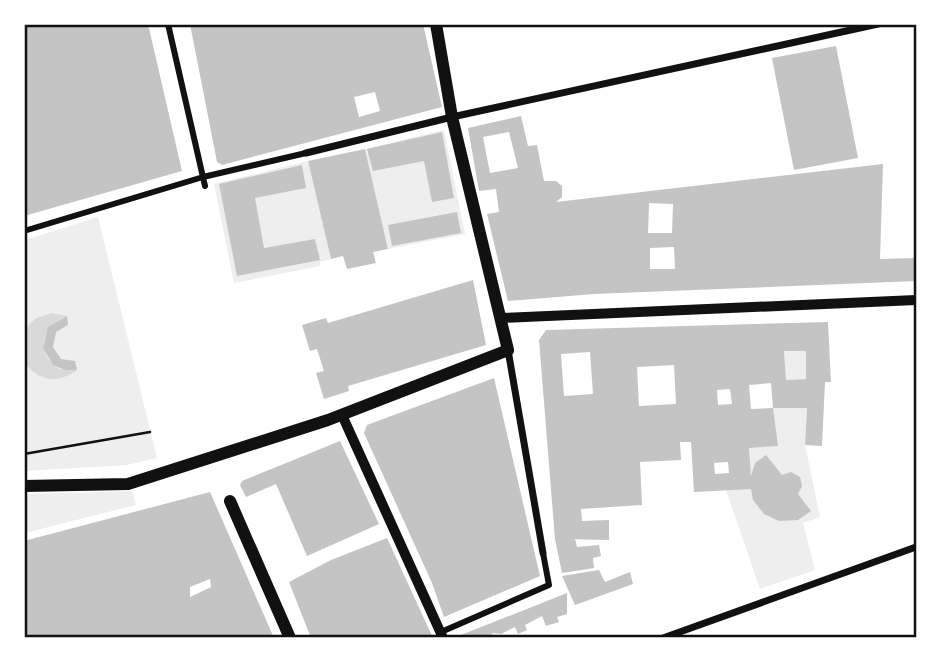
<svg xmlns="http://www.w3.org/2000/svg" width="941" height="662" viewBox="0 0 941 662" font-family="Arial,sans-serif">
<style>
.green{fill:#eee}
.water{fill:#d9d9d9}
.building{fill:#c4c4c4;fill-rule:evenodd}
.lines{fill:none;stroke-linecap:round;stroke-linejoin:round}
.path{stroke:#111;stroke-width:2.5}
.pedestrian{stroke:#111;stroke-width:6}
.minor{stroke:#111;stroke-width:7}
.tertiary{stroke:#111;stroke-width:10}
.secondary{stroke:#111;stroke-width:12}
.neatline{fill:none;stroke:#111;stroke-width:2.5}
</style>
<rect width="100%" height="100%" fill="#fff"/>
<path class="green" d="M444,130L465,234L388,249L365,149Z
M308,161L331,259L320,262V266L234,283L214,184Z
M98,217L157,458L126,465L25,471V240Z
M784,351H806V379L786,380Z
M773,408H807L805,445L820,517L803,523L815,570L760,589L726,490L752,488L749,448L777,446Z
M132,491L136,505L25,533V494Z"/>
<path class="water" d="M51,313L67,316C42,326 34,352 59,369L77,370C58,384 39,382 25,363L24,330L35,319Z"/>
<path class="building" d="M24,24H148L182,171L24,216Z
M190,24H423L442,107L222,165L217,162ZM375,92L380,111L359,117L354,97Z
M836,46L858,158L794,170L772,58Z
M521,116L528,146L537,145L544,181H556L562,186V197L556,202L883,164L880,259L916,258V281L594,294L508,301L487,214L499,212L496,189L479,191L468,128ZM509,132L518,168L490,173L483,137ZM649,203L673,204L672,233H648ZM674,247L675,269H650V248Z
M442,132L454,198L432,202L424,161L373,171L367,149Z
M365,149L388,249L373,252L376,263L347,269L343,256L331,259L308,161Z
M302,165L306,188L255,198L264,248L315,239L320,260L237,276L219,184Z
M457,212L461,233L392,246L388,225Z
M473,280L486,345L348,386L349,391L324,399L316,373L324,371L317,349L310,351L302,325L326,318L328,323Z
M67,316L68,325L56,332L53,347L61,359L75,361L77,370H65L53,365L43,348L48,327Z
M828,322L831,382H825L822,446L805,445L807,408H773L771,383L749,385L751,409L773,408L778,446L749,448L751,476L755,463L766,455L782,475L791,472L800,477L802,486L798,494L811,511L798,520L779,521L764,514L753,500L751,489L694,492L691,442H680L681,460L640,462L642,505L581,509L582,521L609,520V540L565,539H575L577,547L599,545L601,556L593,558L594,568L562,573L555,539L539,340L546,330ZM784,351H806V379L786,380ZM590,352L593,394L564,396L561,354ZM674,365L676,404L639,406L637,367ZM730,389L732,404L718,405L717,390ZM728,462L729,473L715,474L714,463Z
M494,378L540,576L444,617L432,583L364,433L367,425Z
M340,441L379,524L307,556L276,484L246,497L240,485L242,481Z
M210,492L274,638H24V541ZM210,579L211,587L190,597V587Z
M387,538L433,638H311L289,582L331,560Z
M599,570L605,582L630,572L633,584L575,605L562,576Z
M567,593V614L557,617L559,622L546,626L542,616L525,625L527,630L518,634L515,627L501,634L492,633L494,638H462L461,635Z"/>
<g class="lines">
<path class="path" d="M24,454L150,432"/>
<path class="pedestrian" d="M168,24L205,186
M24,231L203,177L306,153
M441,632L549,585L543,553"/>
<path class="minor" d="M306,153L452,117L878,24
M508,350L543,553
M663,638L916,547"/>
<path class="tertiary" d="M500,318L916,300
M342,415L443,638"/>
<path class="secondary" d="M24,486L128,484L328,420L508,350L452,117L436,24
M230,501L290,638"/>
</g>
<rect width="941" height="662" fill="none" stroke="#ffffff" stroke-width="52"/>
<rect x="26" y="26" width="889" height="610" class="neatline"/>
</svg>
